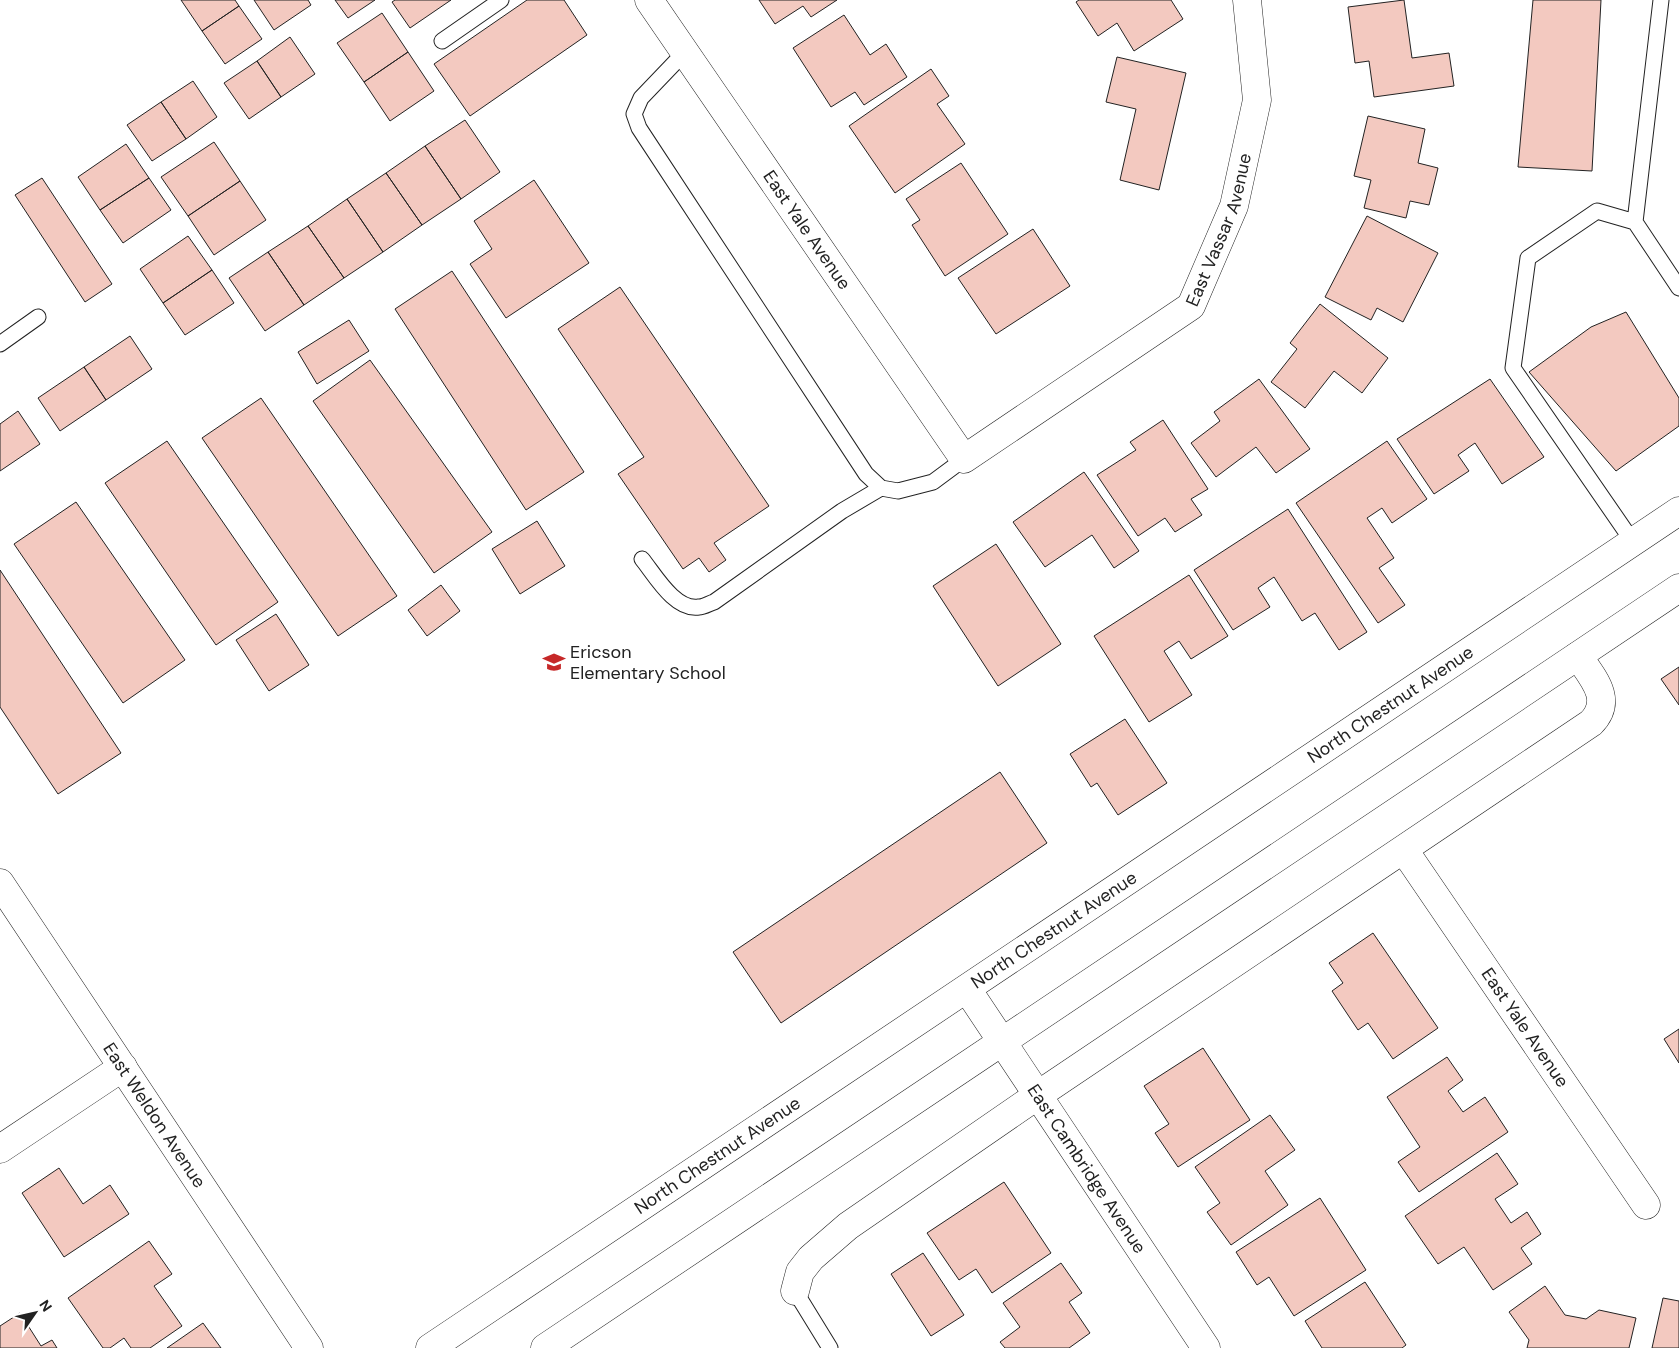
<svg xmlns="http://www.w3.org/2000/svg" width="1679" height="1348" viewBox="0 0 1679 1348" font-family="'DM Sans',sans-serif">
<style>
.building{fill:#f3c9c0;stroke:#222}
.lines{fill:none;stroke-linecap:round;stroke-linejoin:round}
.lane-casing{stroke:#222;stroke-width:17}
.street-casing{stroke:#222;stroke-width:29}
.secondary-casing{stroke:#222;stroke-width:29}
.lane{stroke:#fff;stroke-width:15}
.street{stroke:#fff;stroke-width:28}
.secondary{stroke:#fff;stroke-width:28}
.labels{text-anchor:middle;dominant-baseline:central;stroke-width:4;stroke-linejoin:round;paint-order:stroke}
.street-label{font-size:18px;fill:#222;stroke:#fff}
.poi-label{font-size:18px;fill:#222;stroke:#fff;text-anchor:start}
</style>
<rect width="100%" height="100%" fill="#fff"/>
<path class="building" d="M181,0H235L239,6L202,31Z
M254,0H308L311,5L274,30Z
M335,0H375L348,18Z
M395,0H451L410,28L392,2Z
M527,0H564L587,35L470,116L434,64Z
M759,0H837L811,17L803,6L775,24Z
M1079,0H1171L1183,19L1134,51L1117,23L1098,36L1076,2Z
M1404,0L1412,58L1449,53L1454,86L1374,97L1369,61L1355,63L1348,7Z
M1533,0H1601L1592,171L1518,167Z
M239,6L262,39L225,64L202,31Z
M382,13L408,52L364,82L337,43Z
M844,15L870,55L886,44L907,77L864,105L855,92L831,107L793,48Z
M290,37L315,74L281,97L257,61Z
M408,52L434,91L390,121L364,82Z
M1117,57L1186,73L1159,190L1120,180L1136,109L1106,102Z
M257,61L281,97L249,119L224,83Z
M931,69L949,96L937,104L965,144L895,193L849,126Z
M193,81L217,117L186,139L161,102Z
M161,102L186,139L152,161L127,125Z
M1368,116L1425,129L1418,163L1438,168L1429,205L1410,201L1406,218L1364,208L1371,180L1354,176Z
M465,120L500,172L461,199L425,146Z
M214,142L240,181L188,216L161,177Z
M126,144L149,178L100,210L78,177Z
M425,146L461,199L422,225L386,173Z
M961,163L1008,234L945,276L912,225L920,220L906,199Z
M386,173L422,225L383,252L347,199Z
M42,178L112,284L85,302L15,195Z
M149,178L171,210L123,243L100,210Z
M534,180L589,263L506,318L470,264L492,249L474,221Z
M240,181L266,220L214,255L188,216Z
M347,199L383,252L344,278L308,226Z
M1367,216L1438,253L1403,322L1377,308L1371,320L1325,297Z
M308,226L344,278L304,305L268,252Z
M1033,229L1070,286L996,334L958,278Z
M188,236L212,270L163,303L140,269Z
M268,252L304,305L265,331L229,278Z
M212,270L234,303L185,335L163,303Z
M452,271L584,472L526,510L395,309Z
M620,287L769,506L714,543L726,560L709,572L699,558L683,569L618,474L644,457L558,329Z
M1320,304L1388,358L1362,393L1334,371L1305,408L1271,382L1297,349L1290,343Z
M1626,312L1679,398V426L1616,471L1529,372L1591,327Z
M349,320L369,351L317,384L298,352Z
M130,336L152,369L106,400L84,367Z
M370,360L492,532L434,573L313,401Z
M84,367L106,400L60,431L38,398Z
M1259,379L1310,449L1276,473L1256,447L1216,477L1191,443L1220,421L1214,412Z
M1490,379L1544,457L1502,484L1475,443L1458,455L1469,471L1434,494L1397,439Z
M261,398L397,596L338,636L202,438Z
M18,411L40,444L0,471V424Z
M1163,420L1208,489L1191,499L1202,515L1175,532L1165,518L1138,536L1097,475L1136,450L1130,442Z
M167,441L278,602L216,645L105,483Z
M1387,441L1427,499L1392,523L1382,508L1367,518L1394,558L1379,568L1405,605L1378,623L1296,503Z
M1084,472L1139,551L1114,568L1092,535L1045,567L1013,522Z
M76,502L185,660L123,703L14,544Z
M1288,509L1367,632L1339,650L1315,613L1302,621L1274,577L1258,588L1270,607L1233,630L1194,570Z
M537,521L565,566L520,594L492,549Z
M996,544L1061,644L998,686L933,586Z
M0,570L121,753L58,794L0,707Z
M1189,575L1228,636L1191,659L1179,641L1164,651L1192,695L1149,722L1094,636Z
M441,585L460,611L427,636L408,610Z
M276,614L309,665L269,691L236,640Z
M1679,667V705L1661,679Z
M1125,719L1167,783L1118,815L1097,783L1091,787L1070,754Z
M1000,772L1047,843L781,1023L733,952Z
M1373,933L1438,1028L1393,1059L1368,1023L1358,1030L1332,991L1343,983L1329,963Z
M1679,1029V1063L1664,1039Z
M1203,1048L1250,1120L1178,1167L1155,1133L1169,1124L1144,1086Z
M1447,1057L1463,1080L1448,1091L1463,1112L1485,1097L1508,1132L1419,1192L1398,1162L1420,1147L1387,1097Z
M1270,1115L1295,1150L1265,1171L1288,1205L1231,1245L1207,1212L1220,1203L1195,1167Z
M1497,1153L1518,1184L1495,1199L1511,1223L1527,1212L1541,1234L1521,1248L1532,1264L1493,1290L1464,1247L1438,1264L1405,1216Z
M59,1168L83,1204L110,1185L129,1214L64,1257L22,1193Z
M1004,1182L1051,1253L992,1293L976,1269L959,1280L927,1233Z
M1320,1198L1366,1270L1294,1316L1269,1277L1257,1285L1236,1252Z
M149,1241L172,1274L154,1286L182,1326L150,1348H131L124,1338L110,1348H103L68,1298Z
M923,1253L964,1315L931,1336L891,1274Z
M1061,1263L1082,1293L1069,1302L1090,1333L1069,1348H1005L1000,1342L1020,1327L1003,1303Z
M1365,1282L1406,1345L1402,1348H1322L1305,1321Z
M1545,1286L1565,1315L1586,1319L1599,1310L1636,1318L1629,1348H1527L1529,1340L1509,1312Z
M1663,1298L1679,1301V1348H1652Z
M20,1313L41,1346L52,1340L57,1348H0V1326Z
M203,1323L221,1348H167Z"/>
<g class="lines">
<g class="lane-casing">
<path id="lane" d="M1661,0L1635,222L1679,288
M442,41L501,0
M686,51L641,98L634,114L639,128L866,474L881,488
M0,344L38,317
M1633,542L1513,368L1528,258L1597,211L1635,222
M642,559C655,575 675,611 699,607C704,607 710,603 714,602L842,511L881,488L898,491L933,482L964,459
M795,1291L830,1348"/>
</g>
<g class="street-casing">
<g id="street">
<path id="s1" d="M649,0L964,459L1191,306L1234,206L1257,100L1247,0"/>
<path id="s2" d="M1404,850L1646,1205"/>
<path id="s3" d="M0,883L309,1348"/>
<path id="s4" d="M967,989L1206,1348"/>
<path d="M0,1149L123,1067"/>
<path d="M795,1291L800,1272L811,1258L848,1226L1038,1095L1591,723C1614,700 1593,678 1578,656"/>
</g>
</g>
<g class="secondary-casing">
<g id="secondary">
<path id="s5" d="M430,1348L1679,511"/>
<path d="M545,1348L1679,588"/>
</g>
</g>
<use href="#lane" class="lane"/>
<use href="#street" class="street"/>
<use href="#secondary" class="secondary"/>
</g>
<defs>
<g id="school-bare" transform="scale(1.725)"><path d="M0-5L7-2L0 1L-7-2ZM-4 1L0 2.5L4 1V4Q0 6-4 4Z" fill="#c62828" stroke="#fff" stroke-width="2.5" paint-order="stroke"/></g>
</defs>
<g fill-rule="evenodd">
<use href="#school-bare" x="554" y="662"/>
</g>
<g class="labels">
<g class="street-label">
<text stroke="none"><textPath href="#s1" startOffset="912">East Vassar Avenue</textPath></text>
<text stroke="none"><textPath href="#s1" startOffset="279">East Yale Avenue</textPath></text>
<text stroke="none"><textPath href="#s5" startOffset="1156">North Chestnut Avenue</textPath></text>
<text stroke="none"><textPath href="#s5" startOffset="751">North Chestnut Avenue</textPath></text>
<text stroke="none"><textPath href="#s2" startOffset="215">East Yale Avenue</textPath></text>
<text stroke="none"><textPath href="#s3" startOffset="279">East Weldon Avenue</textPath></text>
<text stroke="none"><textPath href="#s5" startOffset="346">North Chestnut Avenue</textPath></text>
<text stroke="none"><textPath href="#s4" startOffset="216">East Cambridge Avenue</textPath></text>
</g>
<g class="poi-label">
<text x="570" y="652">Ericson<tspan x="570" dy="21">Elementary School</tspan></text>
</g>
</g>
<g transform="translate(35 1313) rotate(56)" stroke="#ffffff" stroke-width="4" paint-order="stroke">
<path d="M0-4L9 19L0 12L-9 19Z" fill="#222222"/>
<text y="-8" font-size="14" font-weight="bold" text-anchor="middle" fill="#222222">N</text>
</g>
</svg>
